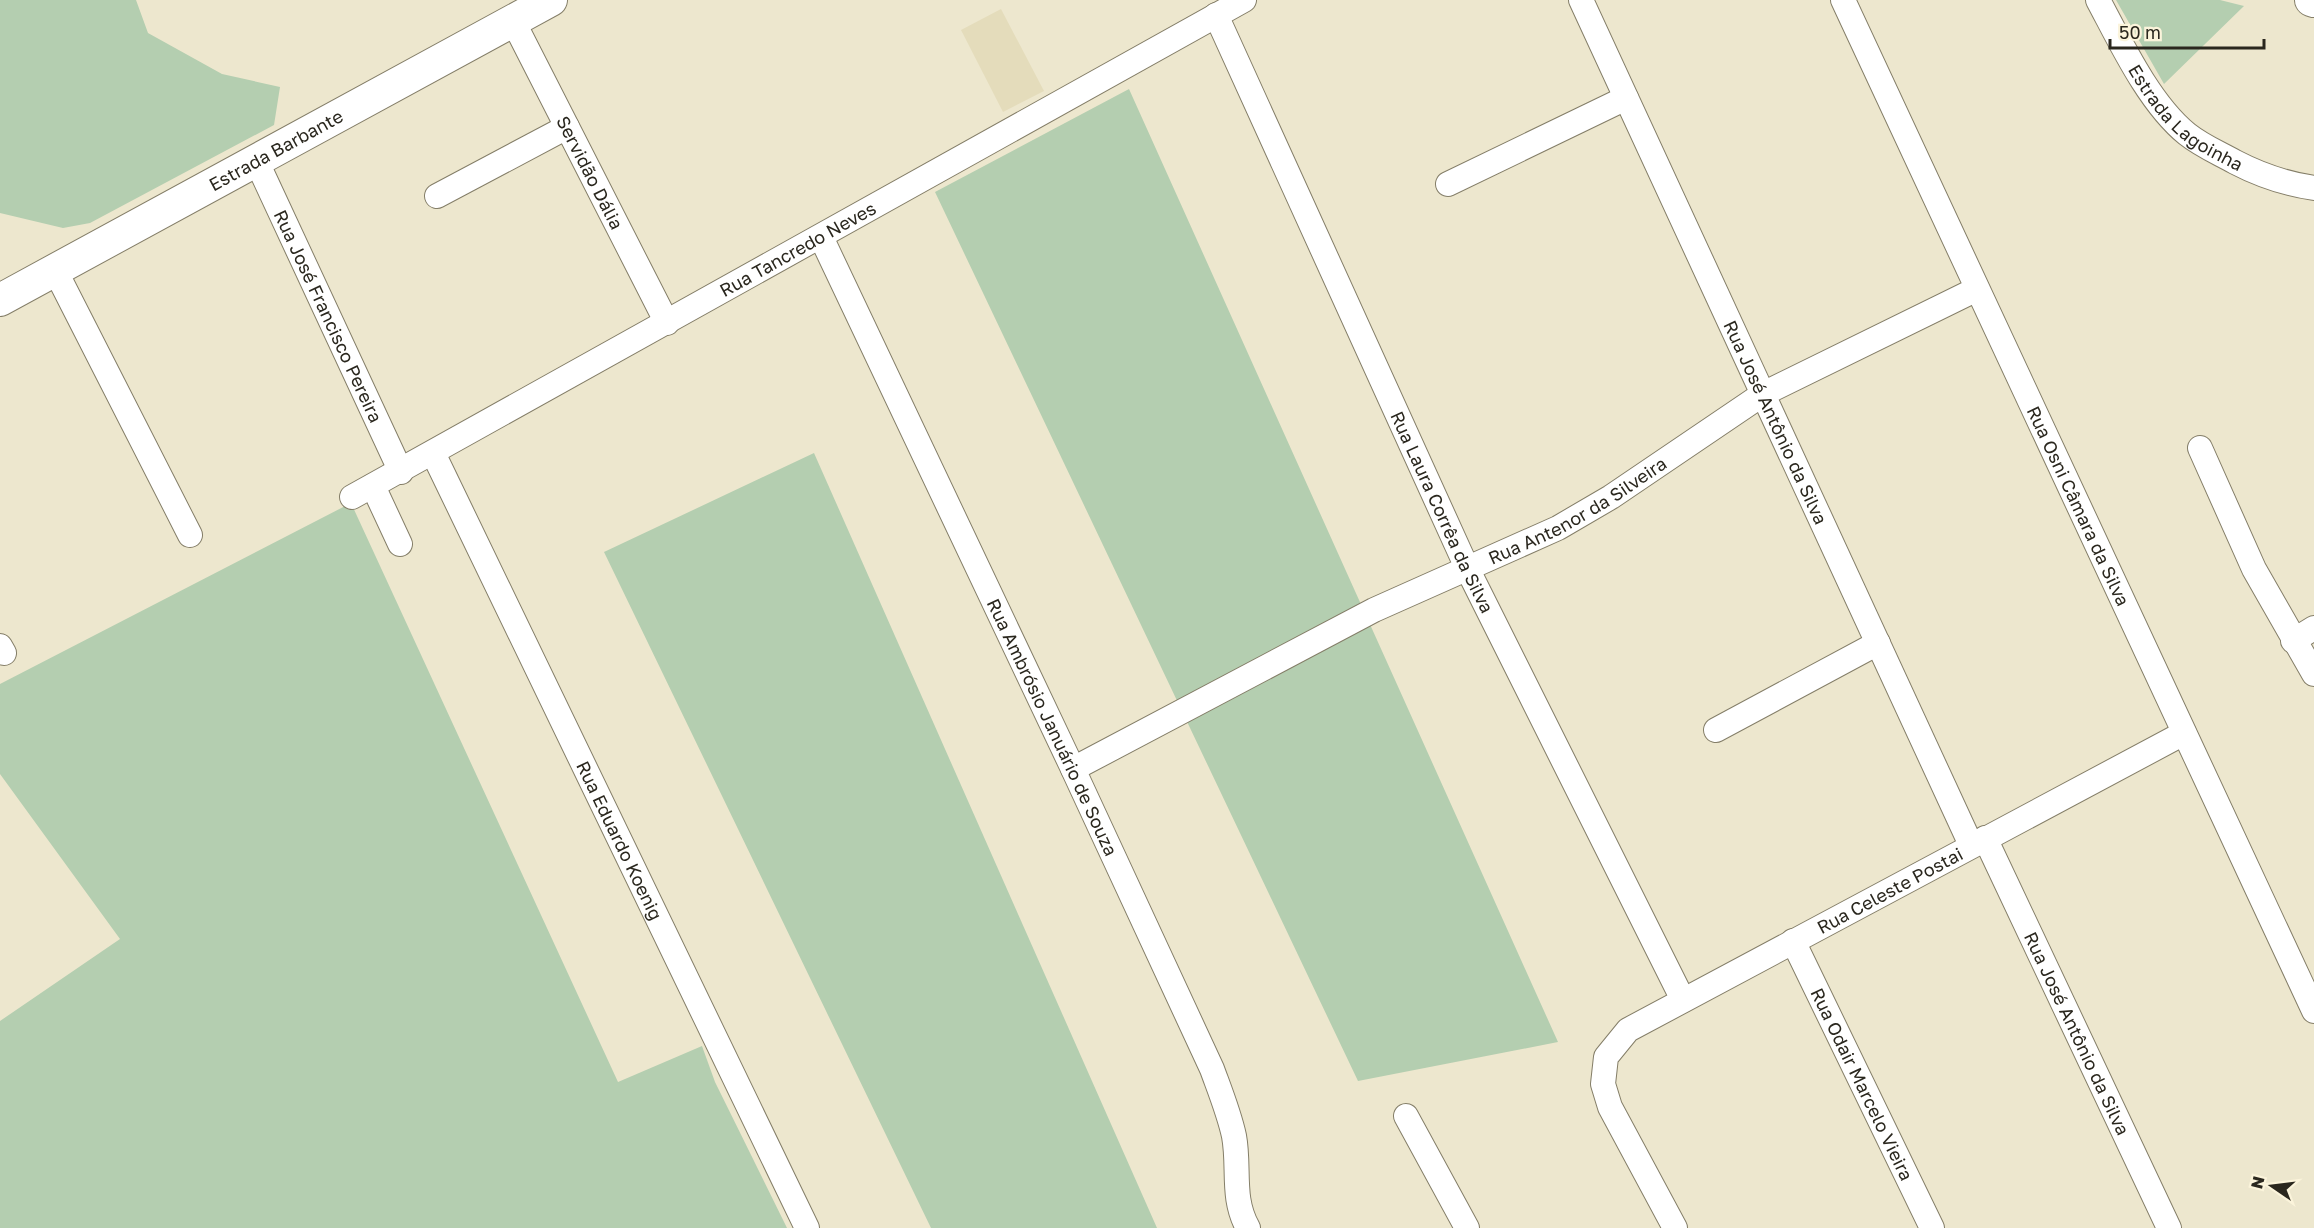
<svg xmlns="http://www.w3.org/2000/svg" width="2314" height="1228" viewBox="0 0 2314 1228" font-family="'Golos Text',sans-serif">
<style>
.built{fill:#e4dcbb}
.green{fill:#b4ceb0}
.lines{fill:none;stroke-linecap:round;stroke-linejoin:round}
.minor-casing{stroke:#847e68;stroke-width:26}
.major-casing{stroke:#847e68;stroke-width:34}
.minor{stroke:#fff;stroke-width:24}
.major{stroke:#fff;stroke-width:32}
.labels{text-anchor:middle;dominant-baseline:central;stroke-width:4.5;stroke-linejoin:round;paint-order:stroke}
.street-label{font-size:18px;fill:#2a271e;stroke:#fbf4db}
</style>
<rect width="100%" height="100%" fill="#ede7ce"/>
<path class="built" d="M1001,9L1044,91L1003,112L961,30Z"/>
<path class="green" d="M0,0H136L148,33L222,74L280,87L274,125L90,223L63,228L0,213Z
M2116,0H2220L2244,6L2164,84Z
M1129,89L1558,1042L1358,1081L935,192Z
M814,453L1157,1228H931L604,552Z
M351,503L618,1082L702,1046L715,1082L787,1228H0V1021L120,939L0,774V684Z"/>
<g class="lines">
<g class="minor-casing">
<g id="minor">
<path id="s1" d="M1581,0L1971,845"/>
<path id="s2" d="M1843,0L2314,1011"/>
<path id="s3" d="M2098,0C2121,43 2149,103 2187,134C2202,146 2219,153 2235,162C2260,175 2287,184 2314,188"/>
<path id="s4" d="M1216,15L1468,570L1683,1000"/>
<path id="s5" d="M513,21L667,323"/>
<path id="s6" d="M256,160L401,472"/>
<path d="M1448,184L1626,98"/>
<path d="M437,196L567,127"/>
<path id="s7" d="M821,237L1073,769L1212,1069C1220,1091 1229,1113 1234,1136C1240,1168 1231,1198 1248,1228"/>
<path d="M55,270L190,535"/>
<path d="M2200,448L2254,569L2314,674"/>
<path id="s8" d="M433,453L807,1228"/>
<path d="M373,486L400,544"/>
<path id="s9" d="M352,497L1244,0"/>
<path d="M2293,641L2314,628"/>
<path d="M0,646L4,653"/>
<path d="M1716,730L1878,643"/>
<path id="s10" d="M1073,769L1374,610L1558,528L1611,497L1763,394L1977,289"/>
<path id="s11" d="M1985,838L2169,1228"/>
<path id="s12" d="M1793,941L1932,1228"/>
<path d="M1406,1116L1467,1228"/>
<path id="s13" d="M1675,1228L1610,1107L1603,1084L1606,1057L1628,1030L2184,733"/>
</g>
</g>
<g class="major-casing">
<g id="major">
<path d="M2311,0L2314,1"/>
<path id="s14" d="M0,300L551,0"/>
</g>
</g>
<use href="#minor" class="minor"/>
<use href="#major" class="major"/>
</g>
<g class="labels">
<g class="street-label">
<text stroke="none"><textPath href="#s3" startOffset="150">Estrada Lagoinha</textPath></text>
<text stroke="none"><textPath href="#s14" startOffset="314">Estrada Barbante</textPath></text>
<text stroke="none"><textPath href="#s5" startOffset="170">Servidão Dália</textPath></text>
<text stroke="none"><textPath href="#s9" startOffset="510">Rua Tancredo Neves</textPath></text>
<text stroke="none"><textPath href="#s6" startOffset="172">Rua José Francisco Pereira</textPath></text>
<text stroke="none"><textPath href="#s1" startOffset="465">Rua José Antônio da Silva</textPath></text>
<text stroke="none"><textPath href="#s2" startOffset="558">Rua Osni Câmara da Silva</textPath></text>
<text stroke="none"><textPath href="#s10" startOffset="567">Rua Antenor da Silveira</textPath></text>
<text stroke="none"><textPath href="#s4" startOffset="546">Rua Laura Corrêa da Silva</textPath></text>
<text stroke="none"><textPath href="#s7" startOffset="542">Rua Ambrósio Januário de Souza</textPath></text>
<text stroke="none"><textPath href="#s8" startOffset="430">Rua Eduardo Koenig</textPath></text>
<text stroke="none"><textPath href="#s13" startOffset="520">Rua Celeste Postai</textPath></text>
<text stroke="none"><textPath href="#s11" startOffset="216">Rua José Antônio da Silva</textPath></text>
<text stroke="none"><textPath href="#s12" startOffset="159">Rua Odair Marcelo Vieira</textPath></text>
</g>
</g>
<g transform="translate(2272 1186) rotate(284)" stroke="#fbf4db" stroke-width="4.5" paint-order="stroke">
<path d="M0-4.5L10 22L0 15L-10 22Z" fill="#2a271e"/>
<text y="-9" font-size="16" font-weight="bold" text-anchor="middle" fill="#2a271e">N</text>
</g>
<path d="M2110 39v9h154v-9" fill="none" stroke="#2a271e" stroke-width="3"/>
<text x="2119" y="39" font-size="18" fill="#2a271e" stroke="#fbf4db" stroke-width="4.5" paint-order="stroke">50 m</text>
</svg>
